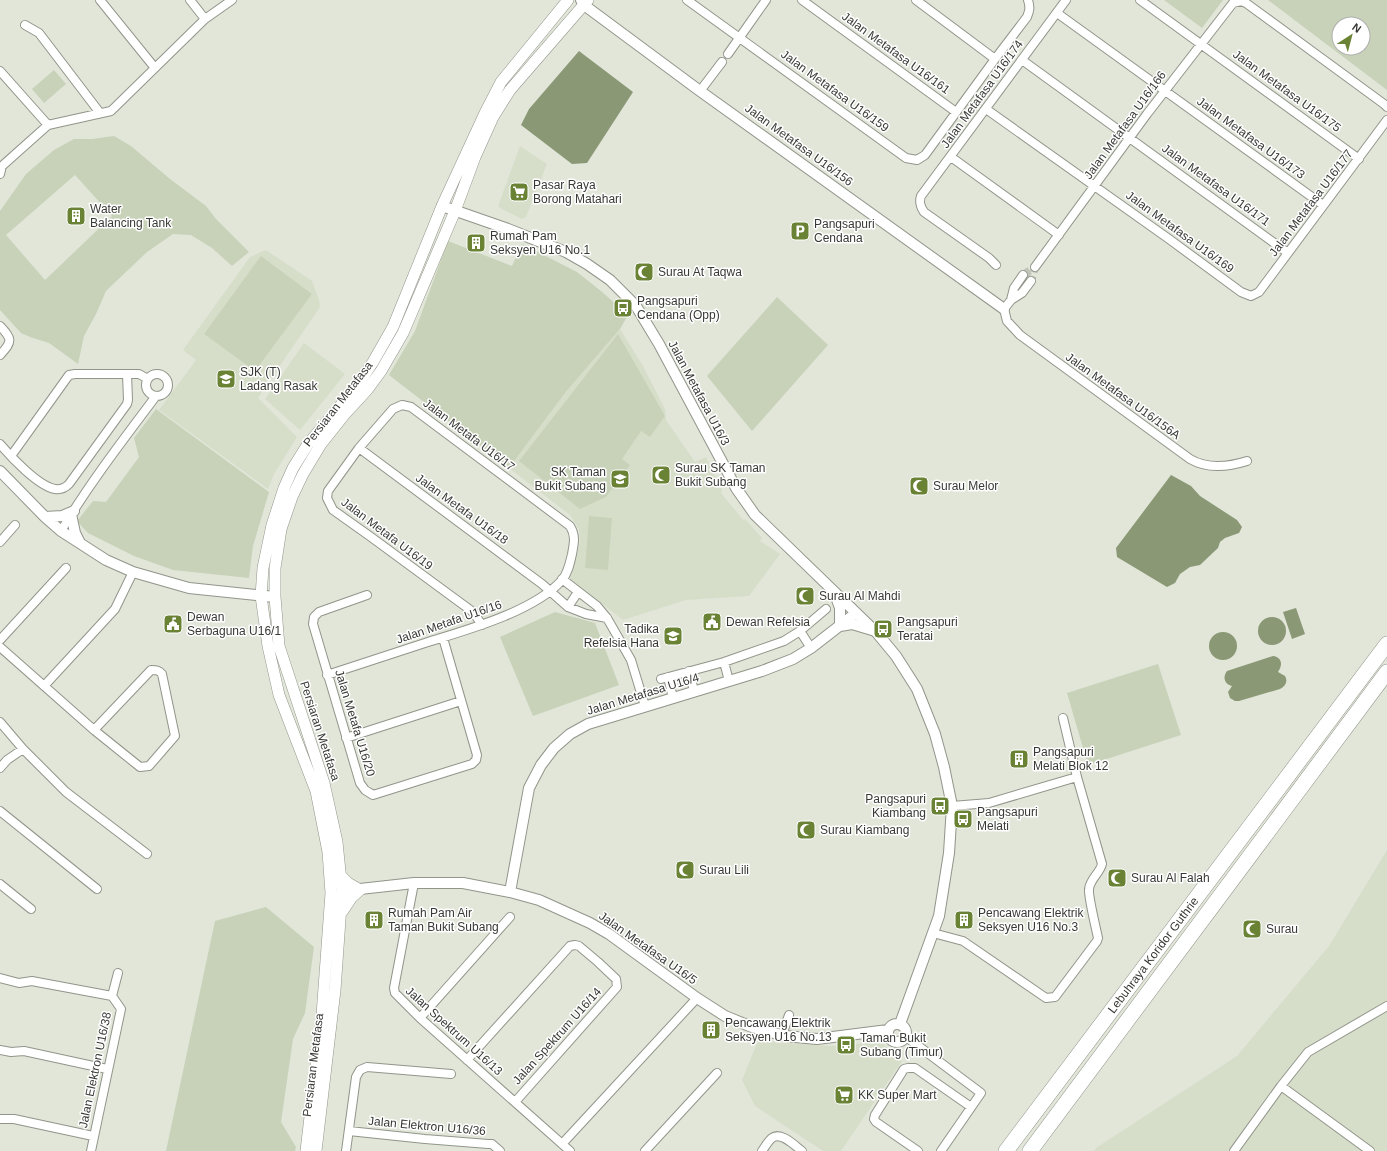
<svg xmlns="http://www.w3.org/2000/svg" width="1387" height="1151" viewBox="0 0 1387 1151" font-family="Helvetica,sans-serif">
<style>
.built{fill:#d6deca}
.green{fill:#c8d2b9;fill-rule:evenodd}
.water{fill:#8b9875}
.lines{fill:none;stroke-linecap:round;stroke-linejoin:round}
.minor-tunnel{stroke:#bfc3b8;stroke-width:8;stroke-dasharray:8 4;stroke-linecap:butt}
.minor-casing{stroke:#91958a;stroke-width:10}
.tertiary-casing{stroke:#91958a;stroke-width:12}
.secondary-casing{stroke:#91958a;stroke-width:12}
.motorway-casing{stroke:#91958a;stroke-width:16}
.minor{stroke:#fff;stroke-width:8}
.tertiary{stroke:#fff;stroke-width:10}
.secondary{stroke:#fff;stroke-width:11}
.motorway{stroke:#fff;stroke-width:15}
.labels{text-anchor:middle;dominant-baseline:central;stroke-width:3;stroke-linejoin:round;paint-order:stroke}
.street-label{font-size:12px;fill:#383935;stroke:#fff}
.poi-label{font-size:12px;fill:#383935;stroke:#fff;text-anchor:start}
</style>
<rect width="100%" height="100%" fill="#e1e6d9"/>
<path class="built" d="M520,146L547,164L526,217L522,219L500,208L498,206Z
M266,250L312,281L319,300L320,307L258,398L297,437L274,474L268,489L159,410L196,360L183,350L250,257Z
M620,329L643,366L665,409L666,420L695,462L706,457L722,490L721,493L744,521L745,519L762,538L760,541L780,554L749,596L686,600L623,620L569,578L577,554L580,542L579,529L570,515L509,468L565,393Z
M304,343L345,374L300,430L265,399Z
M1387,850V1151H1094L1096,1148L1237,1056L1329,946Z
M758,1041L830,1046L881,1042L902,1061L841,1151H823L755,1106L742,1080Z"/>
<path class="green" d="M1164,0H1223L1202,28Z
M1268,0H1387V90ZM1339,24H1363V48H1339Z
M54,70L66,84L44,103L32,89Z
M114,136L131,146L170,179L206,206L216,219L249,252L232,266L212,248L191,235L173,234L147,252L106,291L96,314L84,336L78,364L49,343L30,337L21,333L0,310V211L26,174L54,150L74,139H92ZM75,175L112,216L45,280L6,235Z
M448,241L512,266L522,244L577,272L601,291L628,315L620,329L565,393L509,468L389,375L415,331Z
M261,256L312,294L255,371L204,334Z
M777,297L828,345L752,431L707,376Z
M618,334L665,416L650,437L641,431L622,459L630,465L606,497L580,509L519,461Z
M156,409L269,492L253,546L249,578L173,570L134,556L88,533L77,521L93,501L106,502L139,457L134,438Z
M589,516L612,518L608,570L585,568Z
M555,612L595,623L619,685L533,716L500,637Z
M1158,664L1181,735L1088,765L1067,693Z
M266,907L314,947L305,1013L293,1039L281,1122L296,1147L295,1151H166L215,921Z"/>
<path class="water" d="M579,51L633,92L587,163L572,164L521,125L529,109Z
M1171,475L1191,486L1200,496L1237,520L1242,527L1239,533L1225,538L1220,542L1218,548L1200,565L1190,567L1180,574L1175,583L1167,587L1117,557L1116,548Z
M1296,608L1305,634L1292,639L1283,612Z
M1258 631a14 14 0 1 1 28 0a14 14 0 1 1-28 0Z
M1209 646a14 14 0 1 1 28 0a14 14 0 1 1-28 0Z
M1273,656C1282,657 1283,665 1278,672L1285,676C1288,681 1286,686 1280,689L1239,701H1235L1230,698L1228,692L1232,686C1225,684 1222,678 1227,671Z"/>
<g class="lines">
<path class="minor-tunnel" d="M1023,275L1035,267L1031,281"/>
<g class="minor-casing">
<path id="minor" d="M100,0L155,68
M190,0L205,19
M687,0L906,158L917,160L925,155L995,59L1027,17C1030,10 1030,7 1028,0
M802,0L956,112
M916,0L995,59
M1140,0L1359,159
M1057,13L1323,205
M25,25L39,33L100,113
M728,54L766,0
M1022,60L1288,253
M0,71L48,125
M700,91L722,62
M986,109L1169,239L1241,292L1251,296L1259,292L1387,120
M951,157L1059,235
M0,174L2,166L48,125L111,111L205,19L232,0
M996,265L989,258L924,212C920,206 919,202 921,196L1066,0
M1035,267L1147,114L1233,3L1241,1L1246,3L1384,104L1387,107
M1031,281L1022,293L1011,300L1004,309L1007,321L1020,335L1190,459C1207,469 1228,467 1247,461
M1011,300L1014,288L1023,275
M0,326C12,339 13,341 0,355
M146 385a11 11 0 1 1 22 0a11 11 0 1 1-22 0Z
M0,444C11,457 38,486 55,489C61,490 65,488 69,484L127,404L128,400L127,374
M359,448L542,584L568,607L586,614L607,618
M11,456L69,375L75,374H139L148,379
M61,531C89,484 123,440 156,396
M0,542L15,525
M562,579L597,606L607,618L631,660L645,706
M367,595L319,612L314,617L313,624L360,783L365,790L373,795L472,764L476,760L477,755L443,638
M568,607L578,592
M800,631L811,648
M0,640L66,568
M0,647L94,730L140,767L149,766L175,736L162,674C159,670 156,670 151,670L94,730
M724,662L729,681
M689,671L694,691
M327,675C361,664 395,653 428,642C467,630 535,611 562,580C568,573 570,563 572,554C574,543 576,536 570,526L411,407L402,405L393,409L359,448L328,491L327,498L333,510L371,537L473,612L482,625
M668,677L673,698
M661,679L724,662L784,641L800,631L826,609
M44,686L115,609L133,572
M0,722L23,749L66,792L147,854
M346,738L461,701
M0,768L7,760L23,749
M952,806L989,803L1077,777
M0,811L97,889
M414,883L394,988L395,993L420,1018L570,1151
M0,884L31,909
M933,933L963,941L1046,998L1055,997L1097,941L1098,938C1096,928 1088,896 1089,889C1090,879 1100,873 1102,864L1077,777L1063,718
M0,978L19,983L32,981L37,982L112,996
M112,996L118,973
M420,1018L510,917
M782,1035L789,1015
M905,1036L981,1093L941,1151
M0,1050L11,1052L24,1051L107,1069
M467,1060L570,946L575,945L579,946L598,962L616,979L617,987L515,1102
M1281,1086L1370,1151
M0,1119H14L93,1136
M349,1131L425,1139L488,1144H492L500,1151
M562,1144L697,998
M91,1151L121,1009L112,996
M346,1151L356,1077L360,1070L367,1067L451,1074
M645,1151L717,1073
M762,1151C765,1147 768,1141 772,1138C781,1131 795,1146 802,1151
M918,1151L876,1122L874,1119L875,1115L904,1069L908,1068H915L971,1107
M1234,1151L1281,1086L1308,1052L1387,1006"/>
</g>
<g class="tertiary-casing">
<path id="tertiary" d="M581,0L584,5L700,91L1004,309
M442,206L508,229L566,252L587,264L610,280L636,306L659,344L736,488L755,515L877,633L896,656L917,689L935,734L944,767L952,806L949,853L939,916L900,1024
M0,471L45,517L61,531L106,560L133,572L189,588L275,597
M71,514L75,533L80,543
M45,517L62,516L74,511
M835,594L840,608V626L852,624L872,630
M342,891L414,883H463L510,892L539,900L590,923L609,934L697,998L725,1016L752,1027L785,1036L817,1039L888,1030
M510,892L529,788L541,765L554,748L570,734L588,724L762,671L793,659L811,648L856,613
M888 1033a9 9 0 1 1 18 0a9 9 0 1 1-18 0Z"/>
</g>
<g class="secondary-casing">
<path id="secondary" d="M341,876L348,883L360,890L352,897L342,912
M306,1151L322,1015L331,893L328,852L316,791L279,695L268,646L261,596L263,568L272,525L284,488L293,468L308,444L357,386L373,362L393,327L442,206L485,113L501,82L568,0
M316,1151L335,990L342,891L337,842L324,783L279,646L275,597V568L281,529L292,497L303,474L321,444L344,415L367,390L381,371L403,333L455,211L475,157L493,117L510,90L588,0"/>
</g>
<g class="motorway-casing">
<g id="motorway">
<path id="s1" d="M1006,1151L1387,644"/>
<path d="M1030,1151L1387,672"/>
</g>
</g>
<use href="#minor" class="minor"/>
<use href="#tertiary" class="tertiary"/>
<use href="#secondary" class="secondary"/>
<use href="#motorway" class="motorway"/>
</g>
<defs>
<g id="supermarket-square" transform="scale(1)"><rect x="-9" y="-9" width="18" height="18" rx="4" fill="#6a8234" stroke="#fff"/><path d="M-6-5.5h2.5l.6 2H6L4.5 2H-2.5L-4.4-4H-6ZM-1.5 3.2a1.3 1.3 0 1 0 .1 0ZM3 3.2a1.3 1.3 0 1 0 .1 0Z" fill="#fff"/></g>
<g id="building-square" transform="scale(1)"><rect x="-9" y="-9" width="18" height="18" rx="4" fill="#6a8234" stroke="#fff"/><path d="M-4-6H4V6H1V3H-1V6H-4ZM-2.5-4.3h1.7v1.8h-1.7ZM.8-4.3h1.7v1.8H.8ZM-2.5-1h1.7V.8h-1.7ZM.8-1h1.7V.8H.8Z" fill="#fff"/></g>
<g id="parking-square" transform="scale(1)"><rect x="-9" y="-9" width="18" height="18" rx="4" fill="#6a8234" stroke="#fff"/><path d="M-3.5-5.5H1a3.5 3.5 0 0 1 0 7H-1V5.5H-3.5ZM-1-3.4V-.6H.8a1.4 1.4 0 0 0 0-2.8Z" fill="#fff"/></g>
<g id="mosque-square" transform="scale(1)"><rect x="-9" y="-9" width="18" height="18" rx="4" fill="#6a8234" stroke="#fff"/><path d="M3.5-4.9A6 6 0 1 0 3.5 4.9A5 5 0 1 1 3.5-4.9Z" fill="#fff"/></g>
<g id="bus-square" transform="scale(1)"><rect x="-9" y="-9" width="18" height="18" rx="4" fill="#6a8234" stroke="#fff"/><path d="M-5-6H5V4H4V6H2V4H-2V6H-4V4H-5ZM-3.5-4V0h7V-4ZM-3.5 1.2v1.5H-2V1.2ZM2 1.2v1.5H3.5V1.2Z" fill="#fff"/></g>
<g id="school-square" transform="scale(1)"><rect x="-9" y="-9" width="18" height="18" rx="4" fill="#6a8234" stroke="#fff"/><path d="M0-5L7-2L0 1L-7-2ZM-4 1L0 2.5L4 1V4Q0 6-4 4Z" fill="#fff"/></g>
<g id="civic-square" transform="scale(1)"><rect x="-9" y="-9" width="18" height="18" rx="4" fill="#6a8234" stroke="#fff"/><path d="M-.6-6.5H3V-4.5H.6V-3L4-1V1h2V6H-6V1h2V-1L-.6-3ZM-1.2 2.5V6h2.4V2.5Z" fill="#fff"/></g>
</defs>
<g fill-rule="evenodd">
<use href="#supermarket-square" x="519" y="192"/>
<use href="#building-square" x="76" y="216"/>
<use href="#parking-square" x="800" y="231"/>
<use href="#building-square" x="476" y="243"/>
<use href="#mosque-square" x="644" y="272"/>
<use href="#bus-square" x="623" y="308"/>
<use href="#school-square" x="226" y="379"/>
<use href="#mosque-square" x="661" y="475"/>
<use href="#school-square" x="620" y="479"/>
<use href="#mosque-square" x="919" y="486"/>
<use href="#mosque-square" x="805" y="596"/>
<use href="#civic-square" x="712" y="622"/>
<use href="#civic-square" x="173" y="624"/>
<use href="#bus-square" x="883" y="629"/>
<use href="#school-square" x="673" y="636"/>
<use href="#building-square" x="1019" y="759"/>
<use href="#bus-square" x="940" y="806"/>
<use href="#bus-square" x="963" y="819"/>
<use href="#mosque-square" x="806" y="830"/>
<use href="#mosque-square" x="685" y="870"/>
<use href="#mosque-square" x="1117" y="878"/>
<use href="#building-square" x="374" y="920"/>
<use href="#building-square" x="964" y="920"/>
<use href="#mosque-square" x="1252" y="929"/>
<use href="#building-square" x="711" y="1030"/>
<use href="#bus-square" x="846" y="1045"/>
<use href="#supermarket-square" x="844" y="1095"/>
</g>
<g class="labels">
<g class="street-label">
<text transform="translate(896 53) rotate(36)">Jalan Metafasa U16/161</text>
<text transform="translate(835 91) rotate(36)">Jalan Metafasa U16/159</text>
<text transform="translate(1287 91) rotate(36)">Jalan Metafasa U16/175</text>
<text transform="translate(982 94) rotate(-54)">Jalan Metafasa U16/174</text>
<text transform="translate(1125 125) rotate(-54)">Jalan Metafasa U16/166</text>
<text transform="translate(1251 138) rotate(36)">Jalan Metafasa U16/173</text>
<text transform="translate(799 145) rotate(36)">Jalan Metafasa U16/156</text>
<text transform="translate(1216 185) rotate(36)">Jalan Metafasa U16/171</text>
<text transform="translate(1311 203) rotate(-53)">Jalan Metafasa U16/177</text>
<text transform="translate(1180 232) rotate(36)">Jalan Metafasa U16/169</text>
<text transform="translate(699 393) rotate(62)">Jalan Metafasa U16/3</text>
<text transform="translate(1123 396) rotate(36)">Jalan Metafasa U16/156A</text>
<text transform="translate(338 404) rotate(-52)">Persiaran Metafasa</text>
<text transform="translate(469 435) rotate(37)">Jalan Metafa U16/17</text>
<text transform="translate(462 509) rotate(36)">Jalan Metafa U16/18</text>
<text transform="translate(387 534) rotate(37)">Jalan Metafa U16/19</text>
<text transform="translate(449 622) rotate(-19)">Jalan Metafa U16/16</text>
<text transform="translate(643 694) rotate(-17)">Jalan Metafasa U16/4</text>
<text transform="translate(355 723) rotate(73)">Jalan Metafa U16/20</text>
<text transform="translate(320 731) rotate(72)">Persiaran Metafasa</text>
<text transform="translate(648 948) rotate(35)">Jalan Metafasa U16/5</text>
<text stroke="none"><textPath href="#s1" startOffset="245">Lebuhraya Koridor Guthrie</textPath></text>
<text transform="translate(454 1031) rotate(42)">Jalan Spektrum U16/13</text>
<text transform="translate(557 1036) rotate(-48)">Jalan Spektrum U16/14</text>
<text transform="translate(313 1065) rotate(-83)">Persiaran Metafasa</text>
<text transform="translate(95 1070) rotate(-78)">Jalan Elektron U16/38</text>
<text transform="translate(427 1126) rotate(5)">Jalan Elektron U16/36</text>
</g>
<g class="poi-label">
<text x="533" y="185">Pasar Raya<tspan x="533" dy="14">Borong Matahari</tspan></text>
<text x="90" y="209">Water<tspan x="90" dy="14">Balancing Tank</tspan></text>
<text x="814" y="224">Pangsapuri<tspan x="814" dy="14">Cendana</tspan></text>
<text x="490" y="236">Rumah Pam<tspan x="490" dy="14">Seksyen U16 No.1</tspan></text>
<text x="658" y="272">Surau At Taqwa</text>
<text x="637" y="301">Pangsapuri<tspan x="637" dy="14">Cendana (Opp)</tspan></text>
<text x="240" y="372">SJK (T)<tspan x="240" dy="14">Ladang Rasak</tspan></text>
<text x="675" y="468">Surau SK Taman<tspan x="675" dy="14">Bukit Subang</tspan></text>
<text x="606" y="472" text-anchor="end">SK Taman<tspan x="606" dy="14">Bukit Subang</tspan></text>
<text x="933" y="486">Surau Melor</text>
<text x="819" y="596">Surau Al Mahdi</text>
<text x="187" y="617">Dewan<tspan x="187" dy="14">Serbaguna U16/1</tspan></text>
<text x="726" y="622">Dewan Refelsia</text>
<text x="897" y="622">Pangsapuri<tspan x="897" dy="14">Teratai</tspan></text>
<text x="659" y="629" text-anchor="end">Tadika<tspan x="659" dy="14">Refelsia Hana</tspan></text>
<text x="1033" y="752">Pangsapuri<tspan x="1033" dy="14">Melati Blok 12</tspan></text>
<text x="926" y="799" text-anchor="end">Pangsapuri<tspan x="926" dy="14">Kiambang</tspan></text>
<text x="977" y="812">Pangsapuri<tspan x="977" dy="14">Melati</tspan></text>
<text x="820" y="830">Surau Kiambang</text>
<text x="699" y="870">Surau Lili</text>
<text x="1131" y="878">Surau Al Falah</text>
<text x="388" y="913">Rumah Pam Air<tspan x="388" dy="14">Taman Bukit Subang</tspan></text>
<text x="978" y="913">Pencawang Elektrik<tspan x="978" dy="14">Seksyen U16 No.3</tspan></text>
<text x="1266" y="929">Surau</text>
<text x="725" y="1023">Pencawang Elektrik<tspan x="725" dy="14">Seksyen U16 No.13</tspan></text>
<text x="860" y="1038">Taman Bukit<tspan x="860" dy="14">Subang (Timur)</tspan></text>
<text x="858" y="1095">KK Super Mart</text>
</g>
</g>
<g transform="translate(1351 36) rotate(36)"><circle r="19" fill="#ffffff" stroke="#afb0ae"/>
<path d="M0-3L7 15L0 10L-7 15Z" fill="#6a8234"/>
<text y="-6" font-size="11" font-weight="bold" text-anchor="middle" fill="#383935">N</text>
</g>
</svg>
